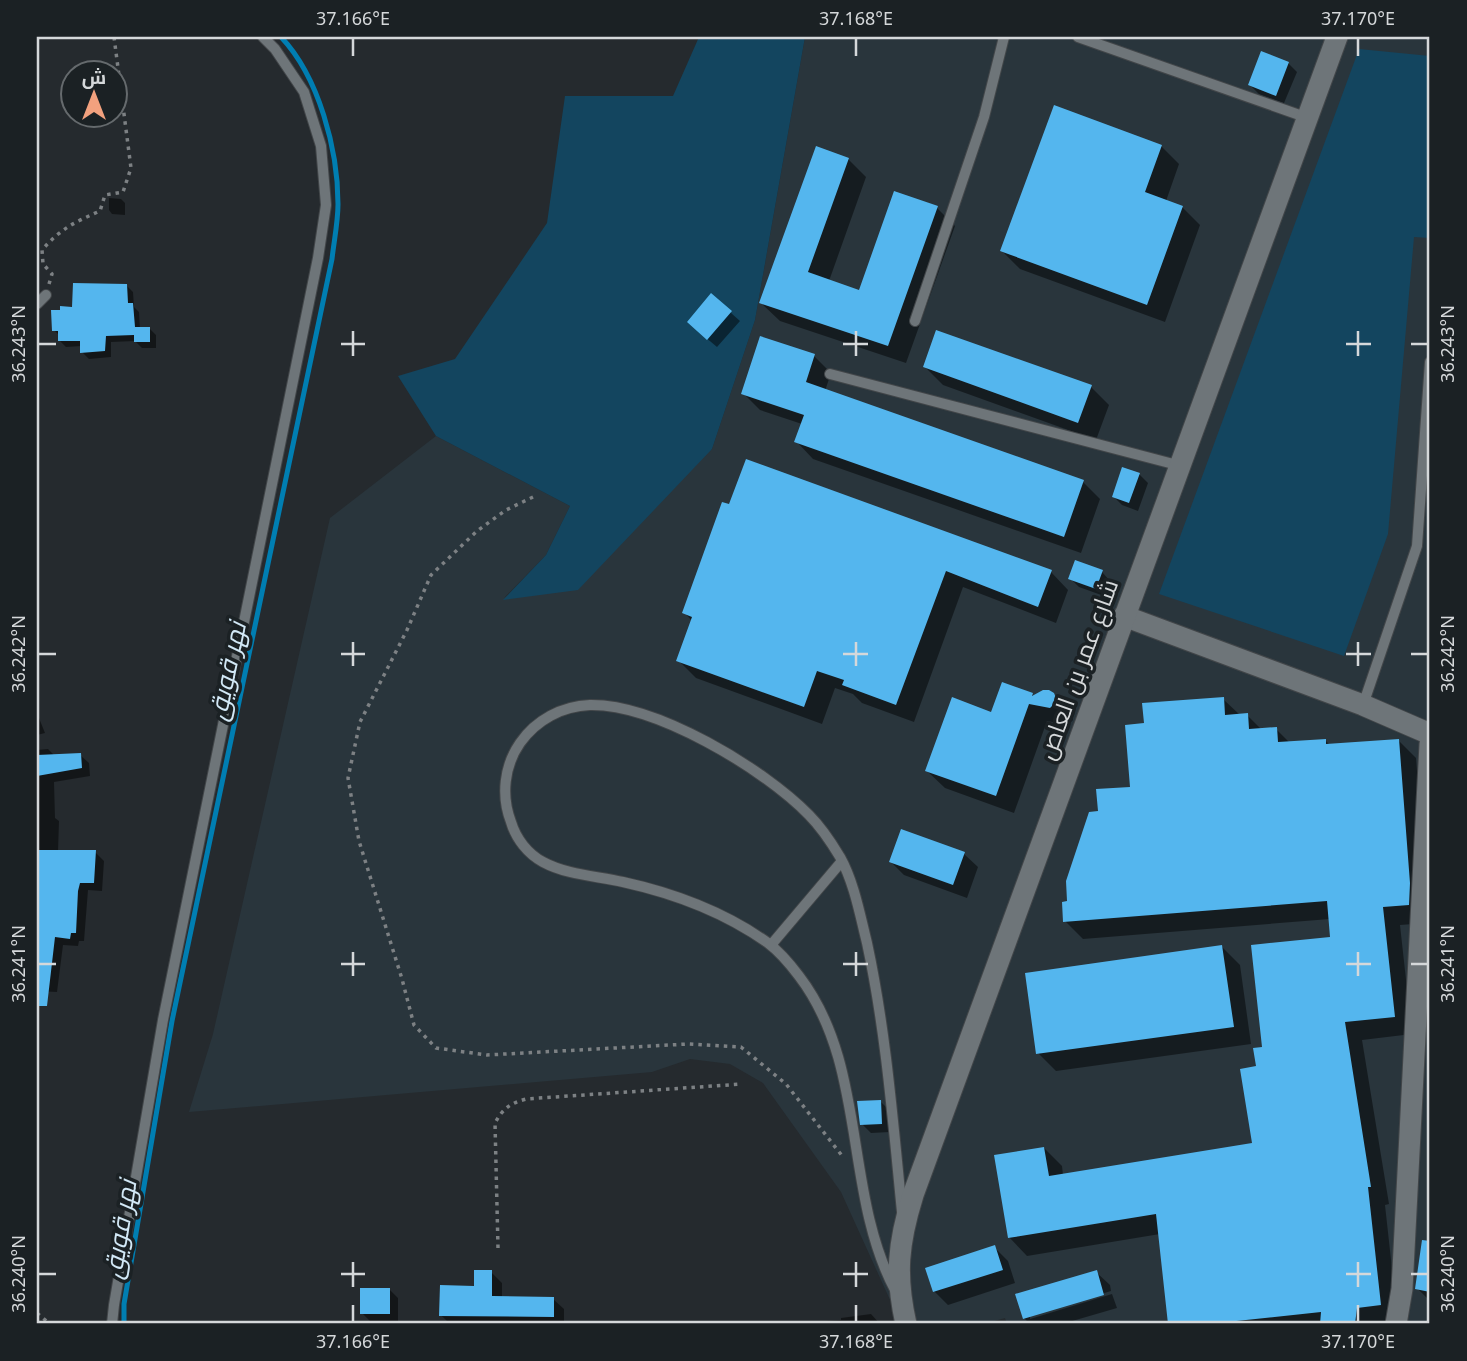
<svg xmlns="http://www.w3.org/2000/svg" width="1467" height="1361" viewBox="0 0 1467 1361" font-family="'Noto Sans',Cairo,sans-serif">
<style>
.built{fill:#29353c}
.green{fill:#13455f}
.shadow{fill:#0007}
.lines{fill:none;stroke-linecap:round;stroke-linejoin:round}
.stream{stroke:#007eb2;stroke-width:5}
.building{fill:#54b6ee}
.lane-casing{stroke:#424649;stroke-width:12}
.street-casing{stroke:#424649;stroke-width:23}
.secondary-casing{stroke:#424649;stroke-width:23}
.path{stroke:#7d8184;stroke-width:3.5;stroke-dasharray:3.5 5;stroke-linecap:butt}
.lane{stroke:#6e7579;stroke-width:10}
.street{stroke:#6e7579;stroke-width:21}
.secondary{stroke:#6e7579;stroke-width:21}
.ticks{fill:none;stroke:#d5d8da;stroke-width:2.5}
.labels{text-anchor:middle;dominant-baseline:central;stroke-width:7;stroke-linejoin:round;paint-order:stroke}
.street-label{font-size:24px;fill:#d5d8da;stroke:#1b2124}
.water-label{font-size:26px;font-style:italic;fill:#d2e8f6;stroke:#1b2124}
.neatline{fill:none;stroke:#d5d8da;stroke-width:2.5}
.ticks-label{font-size:18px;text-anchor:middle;fill:#d5d8da}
</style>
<rect width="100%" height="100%" fill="#252a2e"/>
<path class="built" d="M805,37H1430V1324H1007L1005,1318L984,1324H901L841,1192L763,1083L730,1064L690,1059L652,1072L189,1112L213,1034L330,518L436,436L570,506L546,555L504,598L712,449L755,320Z"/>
<path class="green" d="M699,37H805L755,320L712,449L578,590L503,600L546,555L570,506L436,436L398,376L455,359L547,223L565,96H673Z
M1359,49L1430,56V238L1414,237L1388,534L1344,656L1159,594Z"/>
<path class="shadow" d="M1288,63L1297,72L1284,103L1259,94L1250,85Z
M1161,146L1179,164L1166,201L1182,207L1200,225L1165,322L1020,269L1002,251Z
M848,159L866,177L829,281L860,292L937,208L955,226L906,363L780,321L761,303Z
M109,198L121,199L125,203V215L112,214L109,210Z
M127,286L133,292L134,307L139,312L140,329H150L156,335V348H142L135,341L111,342V357L89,359L82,352V346L66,347L59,340V335L54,330L74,309Z
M712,296L740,321L717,347L698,331Z
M814,356L831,373L825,391L1083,482L1100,499L1081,553L813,459L796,441L802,424L760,410L743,393Z
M925,367L1091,387L1109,405L1096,440L943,385Z
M1139,474L1148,483L1138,511L1122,505L1114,497Z
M723,504L1051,572L1068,590L1056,623L963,587L914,722L862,703L853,694L835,688L822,724L696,678L678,660L692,621L684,612Z
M1102,572L1110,581L1104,596L1079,587L1070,578Z
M1053,694L1071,712L1073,720L1068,725L1047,721L1014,813L945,788L927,771L992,714L1032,695L1034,697Z
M1223,699L1240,715H1247L1262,730L1276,729L1290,743L1325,740L1330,745L1398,740L1416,758L1427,902L1426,923L1400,925L1412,1034L1362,1040L1389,1204L1385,1205L1398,1323L1170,1324L1160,1234L1027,1256L1009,1237L1044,1148L1062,1166L1063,1175L1254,1145L1258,1067L1264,1048L1332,938L1330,919L1083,939L1065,921L1100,812L1132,789L1145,725Z
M37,713L45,733L37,735Z
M48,749L55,756L80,755L89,763L90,776L54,782L55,818L59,821L58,852H95L104,861L102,891L88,890L84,941H79L78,946L63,945L57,992L37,991V750Z
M964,854L978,867L967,898L904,875L891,862Z
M1222,947L1240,965L1251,1044L1056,1071L1038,1053Z
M880,1101L889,1110L890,1132L871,1133L862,1124Z
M1430,1187V1207L1428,1204Z
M994,1247L1008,1261L1015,1283L948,1305L934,1291Z
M1423,1247L1430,1248V1301L1417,1288Z
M491,1272L502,1283V1298L553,1299L564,1309V1324H450L441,1315Z
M1096,1272L1110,1285L1111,1291L1030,1315V1319L1112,1294L1117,1308L1062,1324H1030L1024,1318Z
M389,1289L398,1298V1322H371L362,1313Z
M871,1314L880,1324H777L841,1320V1318Z"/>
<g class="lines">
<path class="stream" d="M124,1324V1304L172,1021L332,259C334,241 338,222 338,204C338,150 319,77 281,37"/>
</g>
<path class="building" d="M1261,51L1289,62L1276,96L1248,85Z
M1054,105L1162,145L1145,192L1183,206L1147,305L1000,251Z
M816,146L849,158L808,272L859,290L894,191L938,206L888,346L759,303Z
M73,283L127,284L128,303H133L135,327H150V342H134V335L106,336L105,351L80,353V341H58V331H52L51,310H60V306L72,307Z
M711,293L732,311L707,340L687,322Z
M936,330L1092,385L1078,423L923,367Z
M760,336L815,354L806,382L1084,480L1064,537L794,442L804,415L741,394Z
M746,459L1052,570L1038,607L946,571L896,705L842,685L844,680L817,671L804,707L676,661L692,617L682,613L722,502L729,504Z
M1122,467L1140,473L1129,503L1112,497Z
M1075,560L1103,570L1096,589L1068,579Z
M1002,682L1033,693L1032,696L1043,690H1049L1054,693L1056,698L1054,704L1050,708L1029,704L996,796L925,771L952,697L991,712Z
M1224,697L1225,715L1248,713L1249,729L1277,727L1278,742L1326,739V744L1399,739L1410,883L1409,905L1383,907L1395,1017L1345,1022L1371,1187H1368L1381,1305L1357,1308L1355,1324H1320L1321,1312L1208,1324H1168L1156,1214L1008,1238L994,1155L1044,1147L1049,1176L1252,1143L1240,1069L1256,1066L1253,1048L1262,1047L1251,945L1330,937L1327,901L1063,922L1062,902L1067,901L1066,881L1089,812L1098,811L1096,789L1130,787L1125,725L1144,723L1142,703Z
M81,753L82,768L37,776V755Z
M901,829L965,852L953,885L889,862Z
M37,850H96L94,883H80L78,891L76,933H71L70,939L55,937L47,1006H37Z
M1222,945L1234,1027L1036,1054L1025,973Z
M881,1100L882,1124L860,1125L857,1101Z
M1422,1240L1430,1241V1292L1415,1289Z
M995,1245L1003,1270L933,1292L925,1268Z
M474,1270H492V1296L554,1297V1317L439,1316L440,1285L474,1286Z
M1097,1270L1104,1295L1023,1319L1015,1294Z
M360,1288H390V1314H360Z"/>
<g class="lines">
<g class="lane-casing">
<path id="lane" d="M1078,37L1308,118
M37,304L46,295
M915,321L984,117L1004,37
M830,374L1181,466
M1363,705L1417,546L1430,362
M771,945L842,861
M895,1290C843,1192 868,1066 799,976C790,964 780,952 768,943C726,913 673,893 623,882C597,876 567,875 543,862C528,854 516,839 511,822C501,796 504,766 520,743C536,720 562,706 590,705C656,704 763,768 809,815C821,827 831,842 840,857C854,882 860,915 867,943C886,1031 893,1122 902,1212
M112,1324L114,1305L163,1020L318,258L326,205L321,146L304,92L275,49L263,37"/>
</g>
<g class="street-casing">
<path id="street" d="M1124,616L1363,705L1430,734
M1396,1324L1402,1289L1430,744"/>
</g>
<g class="secondary-casing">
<path id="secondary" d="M906,1324C895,1275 898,1243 913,1195L1337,37"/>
</g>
<path class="path" d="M49,284L52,274L43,264L42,250C60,229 75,222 100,211L105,195L123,192L131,168L114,37
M533,497L506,510L477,531L431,575L407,630L360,722L348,778L359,841L402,979L414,1025L436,1048L487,1055L688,1044L741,1047L786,1084L843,1157
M498,1248L495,1123C503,1108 511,1103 526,1099L742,1084
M37,1313L50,1324"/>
<use href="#lane" class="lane"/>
<use href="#street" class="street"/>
<use href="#secondary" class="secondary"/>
</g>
<path class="ticks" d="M353,38V56M856,38V56M1358,38V56M353,331V356M856,331V356M1358,331V356M38,344H56M341,344H365M843,344H868M1346,344H1371M1411,344H1428M353,642V666M856,642V666M1358,642V666M38,654H56M341,654H365M843,654H868M1346,654H1371M1411,654H1428M353,952V976M856,952V976M1358,952V976M38,964H56M341,964H365M843,964H868M1346,964H1371M1411,964H1428M353,1262V1287M856,1262V1287M1358,1262V1287M38,1274H56M341,1274H365M843,1274H868M1346,1274H1371M1411,1274H1428M353,1305V1322M856,1305V1322M1358,1305V1322"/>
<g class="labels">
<g class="street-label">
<text transform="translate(1077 669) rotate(-70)">شارع عمر بن العاص</text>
</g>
<g class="water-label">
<text transform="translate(226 671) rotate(-78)">نهر قويق</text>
<text transform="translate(119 1229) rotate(-81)">نهر قويق</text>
</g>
</g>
<rect width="1467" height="1361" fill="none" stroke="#1b2124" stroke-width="77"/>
<g transform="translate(94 94)"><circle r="33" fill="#1b2124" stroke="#656a6d" stroke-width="2"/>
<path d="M0-5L12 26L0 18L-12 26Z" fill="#f2a17e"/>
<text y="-10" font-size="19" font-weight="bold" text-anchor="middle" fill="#d5d8da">ش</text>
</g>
<rect x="38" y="38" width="1390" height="1284" class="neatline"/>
<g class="ticks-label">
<text x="353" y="25">37.166°E</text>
<text x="856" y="25">37.168°E</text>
<text x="1358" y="25">37.170°E</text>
<text transform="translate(19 344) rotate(-90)" y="6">36.243°N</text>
<text transform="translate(1448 344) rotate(-90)" y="6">36.243°N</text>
<text transform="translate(19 654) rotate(-90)" y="6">36.242°N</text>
<text transform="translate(1448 654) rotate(-90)" y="6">36.242°N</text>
<text transform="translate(19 964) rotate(-90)" y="6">36.241°N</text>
<text transform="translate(1448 964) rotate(-90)" y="6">36.241°N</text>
<text transform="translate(19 1274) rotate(-90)" y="6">36.240°N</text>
<text transform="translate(1448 1274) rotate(-90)" y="6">36.240°N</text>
<text x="353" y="1348">37.166°E</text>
<text x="856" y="1348">37.168°E</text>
<text x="1358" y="1348">37.170°E</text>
</g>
</svg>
